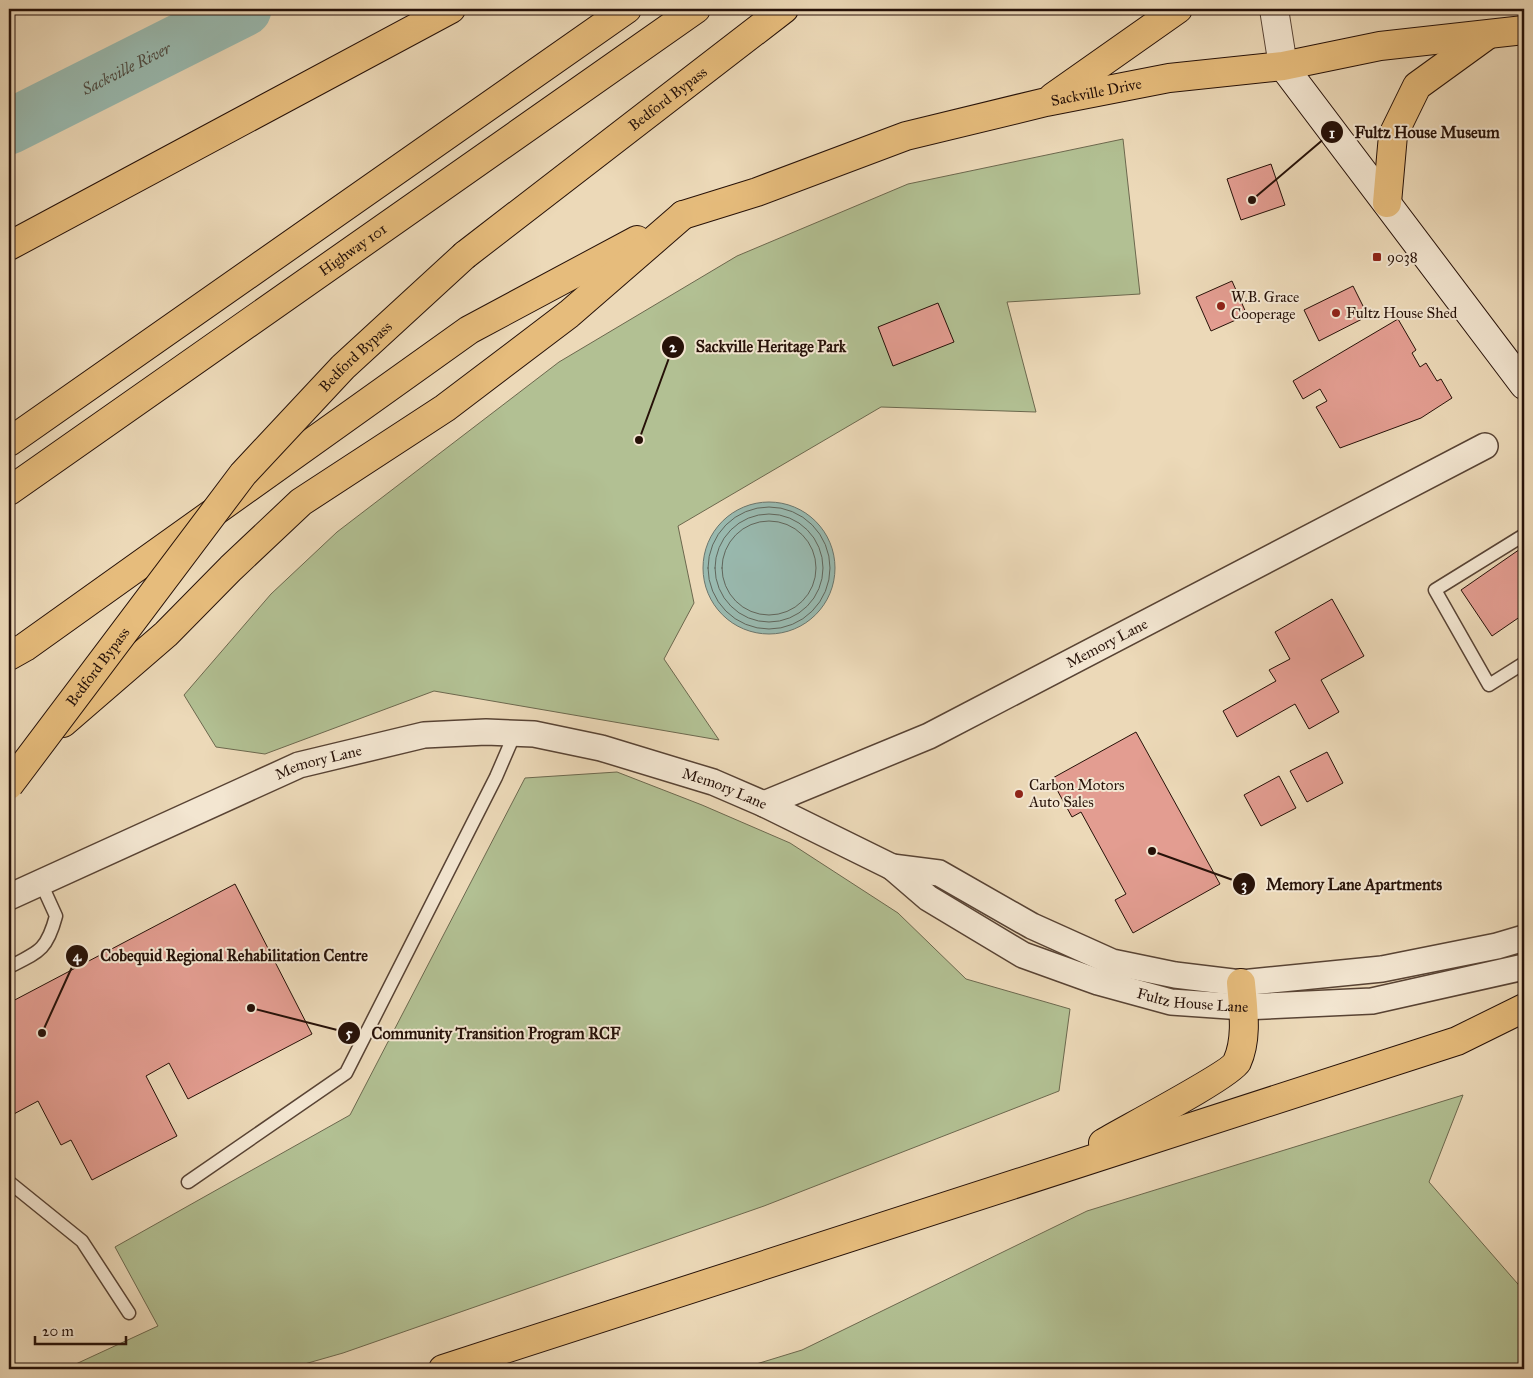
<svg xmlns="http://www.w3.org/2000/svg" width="1533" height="1378" viewBox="0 0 1533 1378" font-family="'IM FELL Great Primer',serif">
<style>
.green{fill:#b2c093;stroke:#6c684e}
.water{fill:#99bab0;stroke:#6b766d}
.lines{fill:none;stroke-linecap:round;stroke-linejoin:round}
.shore{stroke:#60665c;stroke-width:1}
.river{stroke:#99bab0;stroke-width:55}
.building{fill:#e39d91;stroke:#261108}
.service-casing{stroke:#584334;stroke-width:15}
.minor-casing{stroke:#584334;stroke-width:28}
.tertiary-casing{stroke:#584334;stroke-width:30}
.secondary-casing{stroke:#261108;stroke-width:30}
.primary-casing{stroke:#261108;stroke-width:30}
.motorway-casing{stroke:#261108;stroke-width:30}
.service{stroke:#f3e6d1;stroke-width:12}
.minor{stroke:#f3e6d1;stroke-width:25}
.tertiary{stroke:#f3e6d1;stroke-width:28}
.secondary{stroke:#f3e6d1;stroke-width:28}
.primary{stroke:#e6bc7c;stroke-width:28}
.motorway{stroke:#e6bc7c;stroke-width:28}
.motorway-bridge-casing{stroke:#261108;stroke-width:30;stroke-linecap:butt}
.motorway-bridge{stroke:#e6bc7c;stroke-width:28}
.poi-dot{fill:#8f2418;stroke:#f3e6d1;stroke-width:2}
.labels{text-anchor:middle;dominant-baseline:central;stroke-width:4;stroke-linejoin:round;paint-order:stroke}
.street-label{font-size:15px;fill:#261108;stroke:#f3e6d1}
.poi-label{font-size:15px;fill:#261108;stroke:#f3e6d1;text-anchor:start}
.water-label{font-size:16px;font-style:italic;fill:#4e4c43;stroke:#f3e6d1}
.leader{fill:none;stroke:#261108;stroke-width:2}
.callout-dot{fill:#261108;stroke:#f3e6d1;stroke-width:2}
.mark-label{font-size:15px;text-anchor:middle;font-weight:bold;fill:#fff}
.callout-label{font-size:16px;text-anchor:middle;font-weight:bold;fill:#261108;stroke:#f3e6d1;stroke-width:4;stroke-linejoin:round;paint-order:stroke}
</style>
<rect width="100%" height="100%" fill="#ecd9b8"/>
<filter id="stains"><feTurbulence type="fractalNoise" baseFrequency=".004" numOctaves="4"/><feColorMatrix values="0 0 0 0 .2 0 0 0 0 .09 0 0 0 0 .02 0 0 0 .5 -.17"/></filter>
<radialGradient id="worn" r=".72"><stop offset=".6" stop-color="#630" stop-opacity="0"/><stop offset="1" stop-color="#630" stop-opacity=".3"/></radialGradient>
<path class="green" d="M1123,139L1140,294L1007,302L1036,412L881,407L678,526L694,603L664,659L719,740L434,691L265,754L216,747L184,695L271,594L337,532L559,362L737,256L908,184Z
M617,772L702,805L790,843L898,913L966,979L1070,1009L1059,1091L764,1206L343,1353L287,1369H65L158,1326L115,1247L350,1115L525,778Z
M1463,1095L1429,1182L1524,1291V1369H740L802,1350L1087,1211Z"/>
<path class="water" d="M703 568a66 66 0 1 1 132 0a66 66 0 1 1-132 0Z"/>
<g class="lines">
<path class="shore" d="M708 568a61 61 0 1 1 122 0a61 61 0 1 1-122 0Z
M715 568a54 54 0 1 1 108 0a54 54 0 1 1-108 0Z
M722 568a47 47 0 1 1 94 0a47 47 0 1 1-94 0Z"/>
<path class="river" id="s1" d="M9,127L244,9"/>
</g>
<path class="building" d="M1271,164L1285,205L1241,220L1227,179Z
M1232,281L1247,315L1211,331L1196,297Z
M1353,286L1368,316L1319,341L1304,310Z
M938,303L954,342L893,366L878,327Z
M1398,319L1416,350L1412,353L1420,367L1426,363L1437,381L1441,379L1452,398L1421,418L1340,448L1316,407L1327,401L1320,389L1303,399L1293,381Z
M1523,547L1524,614L1492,636L1461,590Z
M1332,599L1364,656L1321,680L1339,712L1309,729L1295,704L1237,737L1223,711L1276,681L1269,670L1290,659L1275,632Z
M1136,732L1220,884L1133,933L1115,900L1126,894L1081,812L1072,817L1051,779Z
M1327,752L1343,783L1307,802L1290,771Z
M1279,776L1296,808L1261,826L1244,795Z
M235,884L312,1034L188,1099L169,1063L146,1076L177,1136L92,1180L71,1140L61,1145L38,1101L12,1115L9,1109V1003Z"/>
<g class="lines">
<g class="service-casing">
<path id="service" d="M1524,535L1435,590L1489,685L1524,663
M9,967C39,952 47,950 56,916L41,883
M9,1182L82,1241L129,1313
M188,1182L346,1073L496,777L515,733"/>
</g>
<g class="minor-casing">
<g id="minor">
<path id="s2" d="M764,804L929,736L1485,446"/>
<path d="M892,867L939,873L1032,926L1112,962L1175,975L1241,983L1382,969L1497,946L1524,938"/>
<path id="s3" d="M9,897L299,765L424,735L486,732L534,734L601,748L713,782L764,804L892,867L928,898L1023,955L1098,982L1171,1002L1243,1007L1372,1001L1524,967"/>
</g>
</g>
<g class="tertiary-casing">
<path id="tertiary" d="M1274,9L1283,66"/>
</g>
<g class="secondary-casing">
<path id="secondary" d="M1283,66L1524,385"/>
</g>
<g class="primary-casing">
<g id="primary">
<path d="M1053,97L1178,9"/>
<path d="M1387,203L1393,135L1417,86L1486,36"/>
<path id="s4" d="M683,215L757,192L906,136L1046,102L1169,78L1283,66L1380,46L1524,30"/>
</g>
</g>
<g class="motorway-casing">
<g id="motorway">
<path d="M9,246L451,9"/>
<path id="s5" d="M465,255L784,9"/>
<path d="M9,442L627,9"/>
<path id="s6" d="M9,491L696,9"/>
<path d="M9,656L25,647L469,330L637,240"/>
<path d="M63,723L166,634L231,568L301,502L445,408L569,314L683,215"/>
<path d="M1103,1143C1123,1131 1230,1075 1237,1062C1248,1038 1243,1008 1241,983"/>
<path d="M443,1369L1457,1041L1524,1008"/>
</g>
</g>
<use href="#service" class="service"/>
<use href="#minor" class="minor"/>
<use href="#tertiary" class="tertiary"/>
<use href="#secondary" class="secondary"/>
<use href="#primary" class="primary"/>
<use href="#motorway" class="motorway"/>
<g class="motorway-bridge-casing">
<g id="motorway-bridge">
<path id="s7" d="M9,785L243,474L343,367L465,255"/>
</g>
</g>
<use href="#motorway-bridge" class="motorway-bridge"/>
</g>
<g class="poi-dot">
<rect x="1372" y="252" width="10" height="10" rx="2.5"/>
<circle cx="1221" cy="306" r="5"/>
<circle cx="1336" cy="313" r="5"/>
<circle cx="1019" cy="794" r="5"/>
</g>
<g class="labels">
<g class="street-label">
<text stroke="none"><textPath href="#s4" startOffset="432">Sackville Drive</textPath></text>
<text stroke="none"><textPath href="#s5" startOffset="256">Bedford Bypass</textPath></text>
<text stroke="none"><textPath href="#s6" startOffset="420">Highway 101</textPath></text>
<text stroke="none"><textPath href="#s7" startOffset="552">Bedford Bypass</textPath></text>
<text stroke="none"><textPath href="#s2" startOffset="379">Memory Lane</textPath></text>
<text stroke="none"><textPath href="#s7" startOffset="148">Bedford Bypass</textPath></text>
<text stroke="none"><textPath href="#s3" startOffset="338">Memory Lane</textPath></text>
<text stroke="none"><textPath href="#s3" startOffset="756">Memory Lane</textPath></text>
<text stroke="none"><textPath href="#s3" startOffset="1276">Fultz House Lane</textPath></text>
</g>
<g class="poi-label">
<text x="1387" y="257">9038</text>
<text x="1231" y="297">W.B. Grace<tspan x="1231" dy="17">Cooperage</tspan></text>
<text x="1346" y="313">Fultz House Shed</text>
<text x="1029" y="785">Carbon Motors<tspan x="1029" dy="17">Auto Sales</tspan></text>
</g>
<g class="water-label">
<text stroke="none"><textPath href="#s1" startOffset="131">Sackville River</textPath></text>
</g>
</g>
<path class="leader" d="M1252 200L1332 132M639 440L673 347M1152 851L1244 884M42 1033L77 956M251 1008L349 1033"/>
<g class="callout-dot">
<circle cx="1252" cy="200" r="5"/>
<circle cx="639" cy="440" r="5"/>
<circle cx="1152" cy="851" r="5"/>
<circle cx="42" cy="1033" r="5"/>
<circle cx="251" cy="1008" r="5"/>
<circle cx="1332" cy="132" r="12"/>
<circle cx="673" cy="347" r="12"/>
<circle cx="1244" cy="884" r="12"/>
<circle cx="77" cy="956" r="12"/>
<circle cx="349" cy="1033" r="12"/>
</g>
<g class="mark-label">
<text x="1332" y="138">1</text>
<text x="673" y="352">2</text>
<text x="1244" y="890">3</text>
<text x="77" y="961">4</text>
<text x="349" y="1038">5</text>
</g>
<g class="callout-label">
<text x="1427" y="138">Fultz House Museum</text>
<text x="771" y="352">Sackville Heritage Park</text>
<text x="1354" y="890">Memory Lane Apartments</text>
<text x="234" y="961">Cobequid Regional Rehabilitation Centre</text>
<text x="496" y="1039">Community Transition Program RCF</text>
</g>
<rect width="1533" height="1378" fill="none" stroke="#ecd9b8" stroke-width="30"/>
<rect x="10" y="10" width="1513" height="1358" fill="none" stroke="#261108" stroke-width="2.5"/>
<rect x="15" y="15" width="1503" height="1348" fill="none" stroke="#261108"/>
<path d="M35 1336v8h91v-8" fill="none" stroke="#261108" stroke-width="2.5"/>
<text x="42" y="1336" font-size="15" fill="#261108" stroke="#f3e6d1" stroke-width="4" paint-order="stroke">20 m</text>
<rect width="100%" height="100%" filter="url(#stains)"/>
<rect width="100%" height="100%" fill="url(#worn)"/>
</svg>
